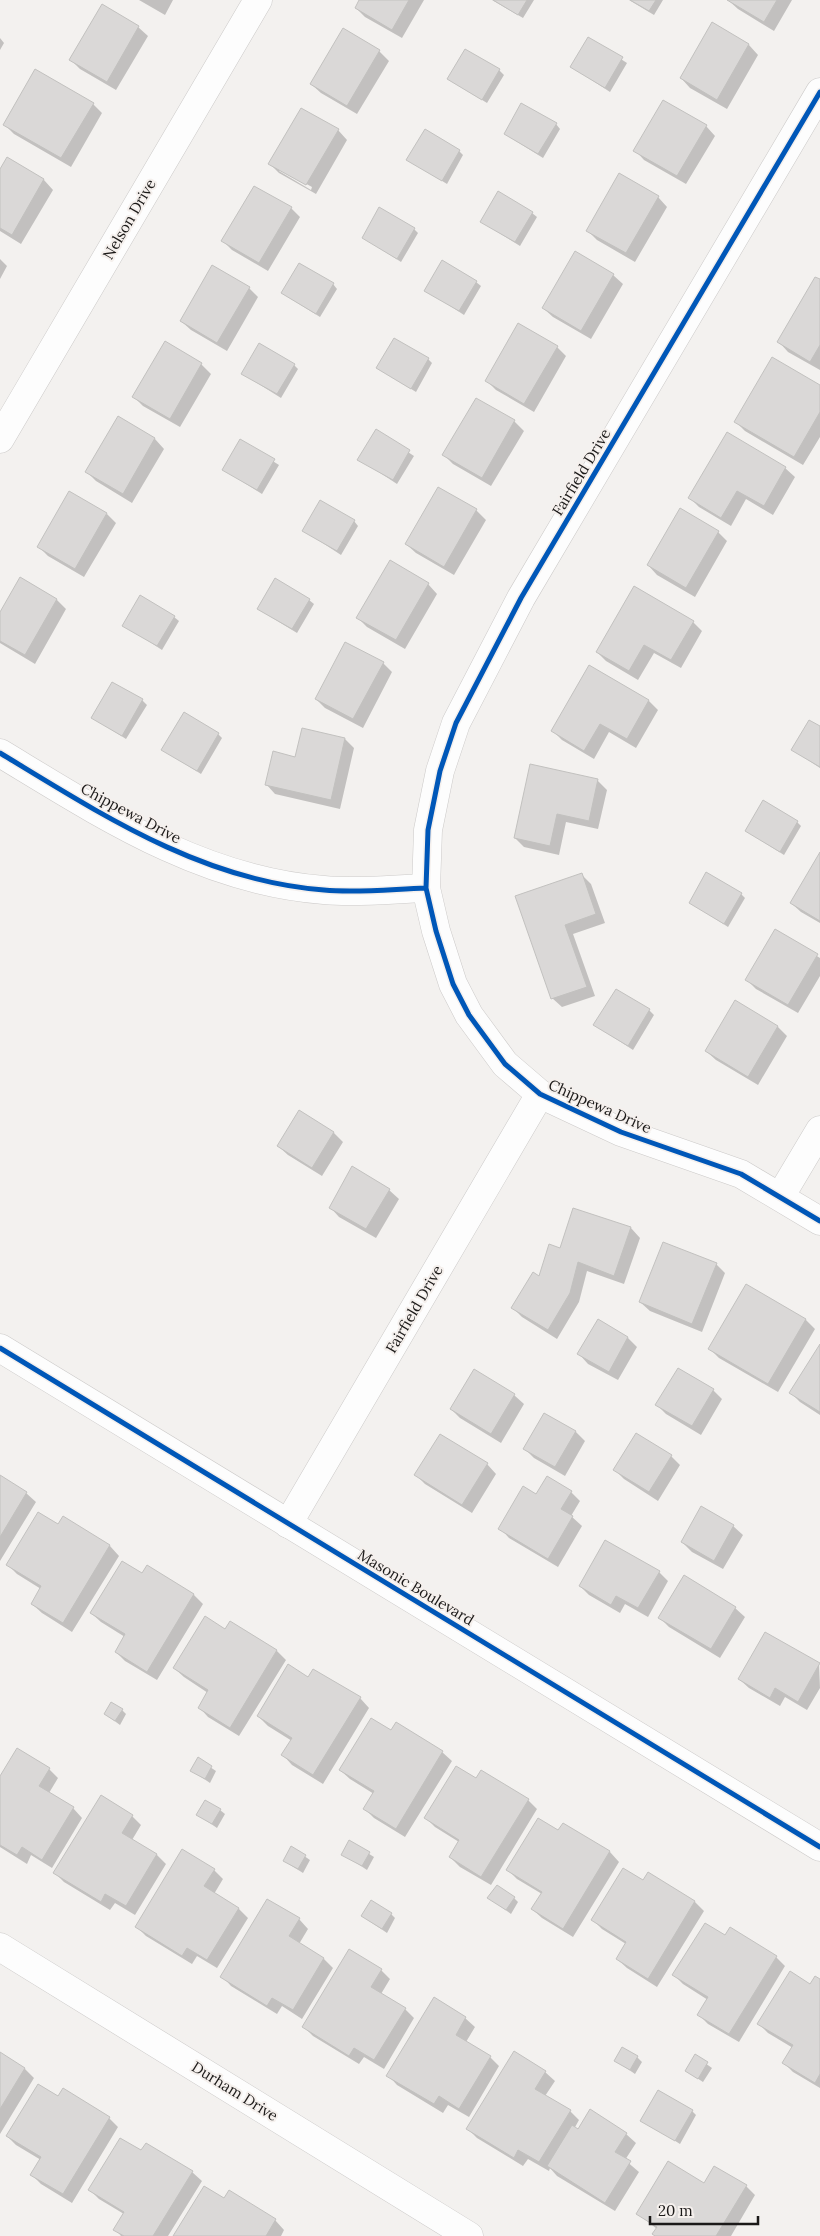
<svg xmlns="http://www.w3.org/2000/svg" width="820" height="2236" viewBox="0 0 820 2236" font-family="Lora,serif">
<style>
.shadow{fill:#0003;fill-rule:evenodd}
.building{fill:#dad8d7;stroke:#c2c1bf}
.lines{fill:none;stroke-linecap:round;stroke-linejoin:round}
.minor-casing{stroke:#cccac9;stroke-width:29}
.tertiary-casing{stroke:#cccac9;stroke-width:29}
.minor{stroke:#fdfdfd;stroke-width:28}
.tertiary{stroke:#fdfdfd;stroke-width:28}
.cycleway-casing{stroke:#f5f0ed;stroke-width:8}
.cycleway{stroke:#0057b8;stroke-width:5}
.labels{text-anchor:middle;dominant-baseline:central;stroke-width:4;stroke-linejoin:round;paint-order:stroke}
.street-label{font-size:15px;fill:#1b1918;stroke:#f5f0ed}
</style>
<rect width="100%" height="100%" fill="#f3f1ef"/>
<path class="shadow" d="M139,0H173L165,15Z
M360,0H424L402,38L365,17L356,8Z
M492,0H534L523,18Z
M629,0H663L654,15Z
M728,0H792L774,31L738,9Z
M712,24L749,45L758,55L727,109L690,88L681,78Z
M138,27L148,36L116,90L80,69L71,60Z
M343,30L379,51L389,61L357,114L321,93L311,84Z
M0,38L4,43L0,50Z
M588,38L627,63L610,92L572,67Z
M499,70L504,75L487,103L448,79Z
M93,104L102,113L71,167L14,134L4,124Z
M556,124L560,129L543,158L505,134Z
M706,126L715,136L686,184L644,160L635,150Z
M338,130L347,140L316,194L279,173L270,164ZM279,169L312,187L311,190L279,171Z
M459,151L463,155L447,184L408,160Z
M7,159L44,180L53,190L21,244L0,231V172Z
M658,197L667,207L635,262L597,240L588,231Z
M291,208L300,217L268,271L232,250L223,241Z
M532,213L537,217L520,246L482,222Z
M414,229L418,233L401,262L363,237Z
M0,259L7,266L0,279Z
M613,275L623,284L591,339L553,317L543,308Z
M820,281V370L788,352L779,342Z
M476,282L481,286L464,315L426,290Z
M333,284L337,289L320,317L282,293Z
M249,288L258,297L227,351L191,330L181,321Z
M165,343L201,364L211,374L180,427L143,406L134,397Z
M557,347L566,356L534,412L496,390L487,381Z
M428,359L432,363L416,392L377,368Z
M294,365L298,369L281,398L243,374Z
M820,386V437L803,465L745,431L736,422Z
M476,400L514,421L524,431L491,486L453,464L444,455Z
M118,418L155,439L164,449L132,503L96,481L87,472Z
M376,431L414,456L397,484L359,459Z
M727,434L785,468L795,477L773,515L746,499L731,526L699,507L690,498Z
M241,441L279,465L262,494L224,470Z
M438,489L476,510L486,520L454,575L416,553L406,544Z
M107,514L116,523L84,577L48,556L39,547Z
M354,521L358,526L341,555L303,530Z
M718,532L727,541L695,597L657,575L648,565Z
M20,579L57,600L66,609L35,664L0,643V614Z
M428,584L437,594L405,649L367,627L358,618Z
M309,600L314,604L297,633L258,609Z
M174,617L179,621L162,650L124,625Z
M693,622L702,631L681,668L654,653L638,680L606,661L597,652Z
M383,663L392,672L363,728L325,708L316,699Z
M590,667L649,701L658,710L636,748L609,732L594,759L562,740L553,731Z
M142,700L147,705L126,739L93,718Z
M820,728V768L793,750Z
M218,734L222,738L201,774L163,750Z
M345,739L354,748L340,809L275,794L266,784L296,759Z
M597,780L607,790L598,829L566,822L559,855L524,847L515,838Z
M797,822L801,826L784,855L746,831Z
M820,854V923L801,912L791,903Z
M582,875L591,884L605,923L573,934L595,996L562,1007L552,998L517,897Z
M741,894L745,898L728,927L690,902Z
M776,930L820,958V976L798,1013L756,989L747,980Z
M736,1002L778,1027L787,1036L758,1085L716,1060L706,1051Z
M649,1010L654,1015L633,1050L595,1025Z
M299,1112L334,1133L343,1142L322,1176L288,1155L278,1146Z
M389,1190L399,1199L376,1238L339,1217L330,1207Z
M574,1210L631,1228L640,1238L624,1284L587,1271L579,1302L557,1339L522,1317L513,1308L561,1250Z
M716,1264L725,1273L702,1332L650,1311L640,1302Z
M746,1286L806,1320L815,1329L778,1392L719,1358L710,1349Z
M598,1321L628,1338L637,1347L618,1380L588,1364L579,1354Z
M820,1346V1415L800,1402L791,1393Z
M713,1390L722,1399L701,1435L666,1414L657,1405Z
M514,1395L524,1404L501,1443L460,1418L451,1409Z
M545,1414L576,1432L585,1441L565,1476L534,1458L525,1449Z
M671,1456L680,1465L658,1501L624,1479L615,1470Z
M487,1464L496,1474L472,1513L425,1484L416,1475Z
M0,1477L26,1493L36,1502L0,1561Z
M571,1492L580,1501L571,1516L582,1526L558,1567L509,1538L500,1528L537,1496Z
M64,1518L110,1546L119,1556L72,1632L42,1613L32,1604L41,1589L17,1574L8,1565L59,1526Z
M733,1526L743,1535L723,1569L692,1552L682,1542Z
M147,1567L194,1595L203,1604L157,1680L125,1661L116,1652L125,1637L101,1622L91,1613L143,1575Z
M659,1572L668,1581L648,1617L625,1604L620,1613L589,1595L580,1586Z
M684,1577L735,1608L745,1617L720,1658L669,1627L660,1618Z
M225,1630L276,1650L286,1660L239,1736L208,1717L199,1707L208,1693L184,1677L174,1668Z
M819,1664L820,1688L807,1710L785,1697L780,1706L749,1688L739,1679Z
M360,1698L369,1708L323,1784L292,1765L283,1755L292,1741L268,1726L258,1716Z
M122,1710L126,1714L120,1725L105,1714Z
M396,1724L442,1752L452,1761L405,1837L374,1818L365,1809L374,1794L350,1779L340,1770L392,1732Z
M198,1759L216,1771L210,1783L191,1770Z
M49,1769L58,1778L49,1793L73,1808L82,1818L52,1868L31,1855L27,1864L0,1847V1779Z
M477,1780L528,1800L537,1809L491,1885L460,1867L450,1857L459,1842L435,1827L426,1818Z
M220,1810L225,1814L217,1828L198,1815Z
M132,1816L141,1825L132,1840L157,1855L166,1864L135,1915L115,1903L110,1910L64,1882L55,1873Z
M564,1824L610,1852L619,1862L573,1937L542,1918L532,1909L542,1894L517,1879L508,1870L559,1832Z
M350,1842L374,1857L367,1870L343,1854Z
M291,1847L310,1860L303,1873L284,1861Z
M214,1870L223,1879L214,1894L239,1909L248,1918L217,1968L197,1956L192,1964L146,1936L137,1927Z
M648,1874L695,1902L704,1911L657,1987L627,1968L617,1959L626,1944L602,1929L593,1920L644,1882Z
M489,1898H514L518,1902L511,1914Z
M391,1914L395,1918L387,1933L362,1916Z
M299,1919L308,1929L299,1944L324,1959L333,1968L302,2019L282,2006L277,2014L231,1986L222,1976Z
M776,1957L785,1966L739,2042L708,2024L698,2014L708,2000L683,1984L674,1975Z
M381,1970L390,1979L381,1994L405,2009L414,2018L384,2069L364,2057L359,2064L313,2036L304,2027Z
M820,1980V2088L793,2072L784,2063L793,2048L768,2033L759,2024Z
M465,2018L475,2027L466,2042L490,2057L499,2066L469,2117L448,2105L443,2113L397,2085L388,2075Z
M515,2053L545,2072L555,2081L545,2096L570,2111L579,2120L574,2129L578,2131L626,2134L636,2143L625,2160L639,2172L615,2211L557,2176L550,2168L549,2171L528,2159L523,2166L477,2138L468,2129Z
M0,2054L25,2069L34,2078L0,2134Z
M695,2056L712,2068L703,2082L686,2071Z
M637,2057L642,2062L635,2074L616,2061Z
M58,2097L109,2118L118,2127L72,2203L41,2184L32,2175L41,2160L16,2145L7,2136Z
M692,2111L696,2115L680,2144L642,2120Z
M146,2144L192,2172L202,2181L168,2236H121L115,2229L124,2214L99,2199L90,2190L141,2152Z
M704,2185L746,2186L755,2195L731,2236H655L657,2229L638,2214Z
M225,2200L275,2220L284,2230L281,2236H175Z"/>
<path class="building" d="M359,0H409L392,30L355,8Z
M493,0H527L518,15Z
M630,0H656L649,11Z
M727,0H777L764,22Z
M102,4L139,26L107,82L69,60Z
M712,22L749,44L717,100L680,78Z
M343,28L380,50L347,106L310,84Z
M588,37L623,57L605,88L570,67Z
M465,49L500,69L482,100L447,79Z
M35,69L94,103L61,158L3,125Z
M663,100L707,125L677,176L633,151Z
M521,103L557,123L538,154L504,134Z
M301,108L339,129L306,185L268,164Z
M425,129L460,150L442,181L406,160Z
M7,157L44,179L12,235L0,228V169Z
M619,173L659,196L626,253L586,231Z
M254,186L292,207L259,263L221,241Z
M498,191L533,212L515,242L480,222Z
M379,207L415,228L397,259L362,238Z
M575,251L614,274L581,331L542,308Z
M442,260L477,281L459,311L424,291Z
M299,263L334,283L316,314L281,293Z
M212,265L250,287L217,343L180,321Z
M815,277L820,279V345L810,362L777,342Z
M518,323L558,346L524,404L485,381Z
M394,338L429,358L411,389L376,368Z
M165,341L202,363L170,419L132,397Z
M259,343L295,364L277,394L241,374Z
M772,357L820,385V412L794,457L734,422Z
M476,398L515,420L482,478L442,455Z
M118,416L155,438L123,494L85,472Z
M376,429L410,450L393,480L357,460Z
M727,432L786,467L764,506L737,491L721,518L688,498Z
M240,439L275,459L257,490L222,470Z
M438,487L477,509L444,567L405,544Z
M69,491L107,513L75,569L37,547Z
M320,500L355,520L337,551L302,531Z
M680,508L719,531L686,588L647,565Z
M390,560L429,583L396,640L356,618Z
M20,577L57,599L25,655L0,641V612Z
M275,578L310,599L292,629L257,609Z
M634,586L694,621L671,660L644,645L629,671L596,652Z
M140,595L175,616L157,646L122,626Z
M345,642L384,662L353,719L315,699Z
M589,665L649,700L627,739L600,724L584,751L551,731Z
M112,682L143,699L122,736L91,718Z
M184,712L219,733L197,771L161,750Z
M809,720L820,726V767L791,750Z
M302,728L345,738L331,800L265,785L273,751L295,757Z
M530,764L598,779L589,821L557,814L550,846L514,838Z
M763,800L798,821L780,852L745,831Z
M820,852V921L790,903Z
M706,872L742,893L724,924L689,903Z
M582,873L596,914L565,925L587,987L551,999L515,896Z
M775,929L818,954L788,1005L745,980Z
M616,989L650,1009L628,1046L593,1025Z
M735,1000L778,1026L748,1077L705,1051Z
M299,1110L334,1132L312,1168L277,1146Z
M352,1166L390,1189L366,1229L329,1208Z
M573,1208L631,1227L614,1276L578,1262L570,1293L548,1330L511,1308L533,1272L539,1276L549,1244L560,1248Z
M663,1242L717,1263L692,1324L639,1302Z
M746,1284L806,1319L768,1384L708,1349Z
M598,1319L628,1337L609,1372L577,1354Z
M820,1344V1412L789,1393Z
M678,1368L714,1389L692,1426L655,1405Z
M474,1369L515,1394L491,1434L450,1409Z
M544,1413L576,1431L555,1467L523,1449Z
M636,1433L672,1455L649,1492L613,1470Z
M440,1434L488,1463L462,1505L414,1475Z
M0,1475L27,1492L0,1537Z
M547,1476L572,1491L561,1509L573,1516L548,1559L498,1529L523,1486L536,1494Z
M701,1506L734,1525L714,1561L681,1542Z
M38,1512L58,1524L63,1516L110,1545L63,1623L31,1604L41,1586L6,1565Z
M605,1540L660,1571L638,1608L616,1596L611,1605L579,1586Z
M122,1561L142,1573L147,1565L194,1594L147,1672L115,1652L125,1634L90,1613Z
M684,1575L736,1607L711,1649L658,1618Z
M205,1616L225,1629L230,1621L277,1650L230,1728L198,1708L208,1690L173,1668Z
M765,1632L820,1663L798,1702L775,1688L770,1698L738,1679Z
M288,1664L308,1677L313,1669L361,1697L313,1775L281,1755L292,1738L257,1716Z
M111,1702L123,1709L115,1721L104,1714Z
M371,1718L391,1730L396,1722L443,1751L396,1829L363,1809L374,1791L339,1770Z
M17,1748L50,1768L39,1786L74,1807L42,1860L22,1847L17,1855L0,1845V1776Z
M198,1757L212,1766L205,1779L190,1771Z
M456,1766L476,1778L481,1770L529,1799L481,1877L449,1857L459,1840L424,1818Z
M101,1795L133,1815L122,1833L157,1854L126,1906L105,1894L101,1902L53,1873Z
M205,1800L221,1809L212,1824L196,1815Z
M538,1818L558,1830L563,1823L610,1851L563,1929L531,1909L542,1892L506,1870Z
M349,1840L370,1852L362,1866L341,1855Z
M291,1846L306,1855L298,1869L283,1861Z
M182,1849L215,1869L204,1886L239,1908L207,1960L187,1948L182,1956L135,1927Z
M623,1868L643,1880L648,1872L695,1901L648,1979L616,1959L626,1942L591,1920Z
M497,1885L515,1897L506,1910L487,1898Z
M267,1899L300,1918L289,1936L324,1958L293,2010L272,1998L267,2006L220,1977Z
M371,1900L392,1913L382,1929L361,1916Z
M705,1923L725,1935L730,1927L777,1956L729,2034L697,2015L708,1997L672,1975Z
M349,1949L382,1969L371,1987L406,2008L374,2060L354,2048L349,2056L302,2027Z
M790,1971L810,1984L815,1976L820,1979V2074L815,2083L782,2063L793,2045L757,2024Z
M434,1997L466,2017L456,2035L491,2056L459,2109L439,2096L434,2104L386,2076Z
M622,2047L638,2056L630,2070L614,2061Z
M514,2051L546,2071L535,2089L571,2110L539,2162L518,2150L514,2158L466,2129Z
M0,2052L25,2068L0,2109Z
M695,2054L708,2062L698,2079L685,2071Z
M38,2084L58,2096L63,2088L110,2117L63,2194L30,2175L41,2157L6,2136Z
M658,2090L693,2110L675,2141L640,2121Z
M590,2109L627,2133L615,2152L631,2161L605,2203L547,2166L572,2125L578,2129Z
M120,2138L141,2150L146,2143L193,2171L153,2236H124L113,2230L124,2212L88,2190Z
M668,2161L704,2183L714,2166L747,2185L716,2236H655L652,2234L657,2227L636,2214Z
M204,2186L224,2198L229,2190L276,2219L266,2236H173Z"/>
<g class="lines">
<g class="minor-casing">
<path id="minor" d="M0,439L258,0
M0,753C101,814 202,881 324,890C358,893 393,889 426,888L436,931L453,984L469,1015L505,1064L540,1094L621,1132L741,1174L820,1221
M426,888L428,830L440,771L456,723L521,598L820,92
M780,1197L820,1130
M288,1524L540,1094
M0,1947L469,2236"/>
</g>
<g class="tertiary-casing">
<path id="tertiary" d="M0,1348L820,1847"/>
</g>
<use href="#minor" class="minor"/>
<use href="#tertiary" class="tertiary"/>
<g class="cycleway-casing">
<path id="cycleway" d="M0,753C101,814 202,881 324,890C358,893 393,889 426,888L436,931L453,984L469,1015L505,1064L540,1094L621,1132L741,1174L820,1221
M426,888L428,830L440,771L456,723L521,598L820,92
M0,1348L820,1847"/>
</g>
<use href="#cycleway" class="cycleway"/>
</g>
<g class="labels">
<g class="street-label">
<text transform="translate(129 219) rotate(-60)">Nelson Drive</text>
<text transform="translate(581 472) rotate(-59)">Fairfield Drive</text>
<text transform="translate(131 813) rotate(28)">Chippewa Drive</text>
<text transform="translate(600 1106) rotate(24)">Chippewa Drive</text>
<text transform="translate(414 1309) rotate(-60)">Fairfield Drive</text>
<text transform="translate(416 1587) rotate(31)">Masonic Boulevard</text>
<text transform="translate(235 2091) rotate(32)">Durham Drive</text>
</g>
</g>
<path d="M650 2216v8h108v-8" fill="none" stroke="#1b1918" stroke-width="2.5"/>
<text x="658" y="2216" font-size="15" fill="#1b1918" stroke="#f5f0ed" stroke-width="4" paint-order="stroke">20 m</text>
</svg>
